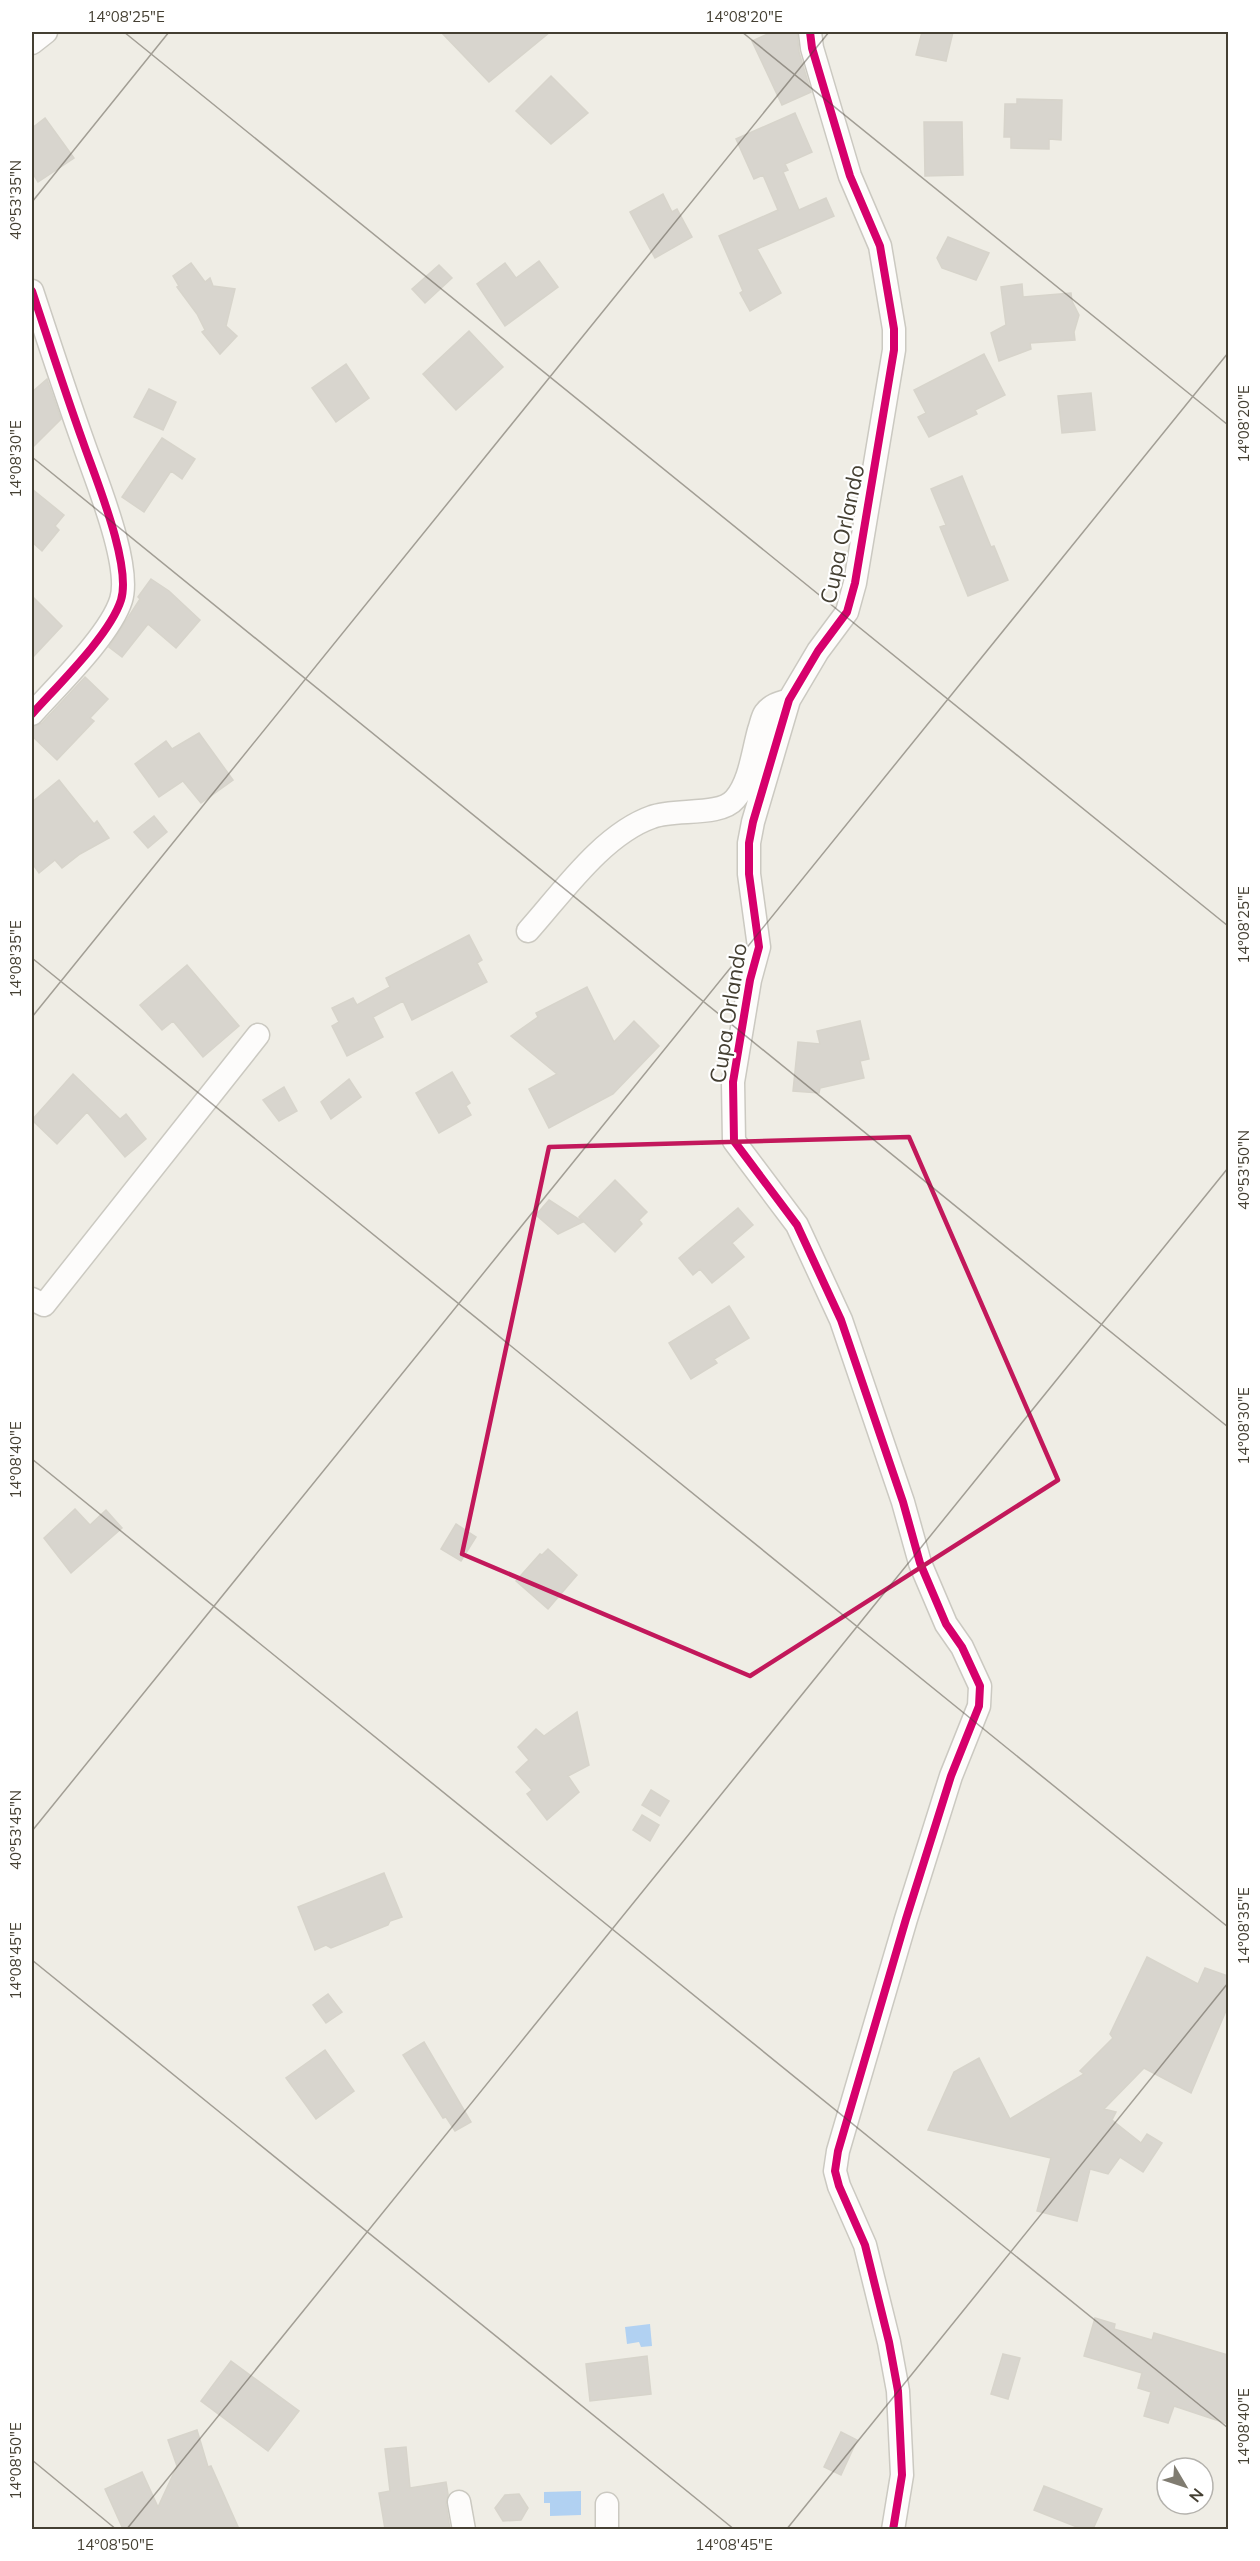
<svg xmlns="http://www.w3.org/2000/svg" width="1260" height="2561" viewBox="0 0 1260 2561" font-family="Mulish,sans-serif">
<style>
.water{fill:#b1d1f2}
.building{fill:#d8d5ce;stroke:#d7d4cb;stroke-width:1.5}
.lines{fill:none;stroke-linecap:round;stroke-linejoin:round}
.minor-casing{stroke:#cbc9c1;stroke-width:25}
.minor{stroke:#fdfcfb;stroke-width:22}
.cycleway-casing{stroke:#fff;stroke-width:11}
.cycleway{stroke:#d6006c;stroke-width:8}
.marked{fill:none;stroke:#c2185b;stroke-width:4.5;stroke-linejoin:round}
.ticks{fill:none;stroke:#443f32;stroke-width:1.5;stroke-opacity:0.45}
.labels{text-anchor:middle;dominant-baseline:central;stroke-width:4.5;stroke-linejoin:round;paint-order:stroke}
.street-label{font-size:22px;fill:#443f32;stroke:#fff}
.neatline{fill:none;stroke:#443f32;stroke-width:2}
.ticks-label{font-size:15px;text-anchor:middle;fill:#443f32}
</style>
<rect width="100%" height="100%" fill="#efede5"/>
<path class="water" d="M650,2324L652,2346L641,2347L639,2342L627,2344L625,2327Z
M581,2491V2515L550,2516V2503H544V2492Z"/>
<path class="building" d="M441,32H550L489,82Z
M772,32H797L799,52L811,92L782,105L752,41Z
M922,32H953L946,61L916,55Z
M551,76L588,113L551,144L516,111Z
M1017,99L1062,100L1061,140L1049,139V149L1011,148V137H1004L1005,104H1017Z
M795,113L812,152L785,164L788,170L783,172L799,210L826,198L834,216L757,249L781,293L750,311L740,293L743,291L719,236L778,210L763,175L754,179L736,139Z
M45,118L74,158L38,182L32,172V128Z
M924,122H962L963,175L925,176Z
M663,194L672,212L677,209L692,237L655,258L630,212Z
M948,237L989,253L976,280L942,268L937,258Z
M539,261L558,287L505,326L477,284L505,263L516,278Z
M191,263L205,282L210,278L213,286L235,289L226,326L237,336L220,354L202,332L205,330L197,314L177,287L179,286L173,276Z
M439,265L452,278L425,303L412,289Z
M1022,284L1023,297L1071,293L1072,301L1079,315L1074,332L1075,340L1030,343L1031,349L999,361L991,333L1006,325L1001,287Z
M469,331L503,367L456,410L423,374Z
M984,354L1005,395L975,410L977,414L929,437L918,417L926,413L914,390Z
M346,364L369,398L336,422L312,388Z
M47,379L61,419L32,448V392Z
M149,389L176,402L163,430L134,417Z
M1091,393L1095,430L1062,433L1058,396Z
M162,438L195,459L182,479L171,471L144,512L122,497Z
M962,476L991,547L994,546L1008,580L968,596L940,527L946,525L931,489Z
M32,489L64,515L55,526L59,530L42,551L32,542Z
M151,579L169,591L200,620L176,648L148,624L122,657L109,647L140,599L138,597Z
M32,596L62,626L32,658Z
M85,677L108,699L90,718L94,721L57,760L32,736V727L42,723Z
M199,733L233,780L201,803L183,781L159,797L135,764L166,741L172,749Z
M59,780L94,824L97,821L109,838L80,854L62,868L55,860L39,873L32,863V802Z
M154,816L167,832L148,848L134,832Z
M469,935L482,960L477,963L487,982L412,1020L403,1001L373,1017L383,1037L347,1056L332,1026L339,1022L332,1008L353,998L357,1005L390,987L386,978Z
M187,965L239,1026L203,1057L173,1021L162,1030L140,1005Z
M587,987L614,1042L634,1021L659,1046L613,1094L549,1128L529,1089L557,1074L511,1036L538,1017L536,1013Z
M860,1021L869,1059L860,1061L864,1078L820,1088L819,1093L793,1091L798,1042L820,1044L817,1031Z
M452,1072L470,1103L466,1106L471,1115L439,1133L416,1093Z
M73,1074L120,1119L126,1114L146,1139L125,1157L87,1112L57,1144L32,1120Z
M349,1079L361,1097L331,1119L321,1102Z
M284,1087L297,1111L279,1121L263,1100Z
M615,1180L647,1212L639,1220L642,1224L615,1252L579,1217Z
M549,1200L583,1222L558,1234L536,1215Z
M738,1208L753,1225L732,1243L744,1257L712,1283L700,1269L693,1275L679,1258Z
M729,1306L749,1338L714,1359L717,1363L691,1379L669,1343Z
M75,1509L90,1525L106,1510L122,1528L71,1573L44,1538Z
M456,1524L476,1537L461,1561L441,1549Z
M548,1549L577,1575L548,1609L516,1581L540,1554L542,1555Z
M577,1712L589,1765L568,1776L579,1792L547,1820L527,1794L532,1790L516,1772L529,1760L518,1747L536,1729L544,1736Z
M651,1790L669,1801L660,1816L642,1805Z
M642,1815L659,1825L650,1841L633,1830Z
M384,1873L402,1917L390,1921L388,1925L331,1948L326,1945L315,1950L298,1907Z
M1147,1957L1198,1984L1205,1968L1228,1976V2006L1191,2093L1144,2068L1104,2109L1116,2112L1112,2120L1141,2143L1147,2134L1162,2143L1143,2172L1120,2157L1108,2174L1090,2169L1077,2221L1037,2211L1051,2158L928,2130L954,2072L979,2058L1010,2119L1084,2074L1080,2071L1113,2038L1110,2034Z
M328,1994L342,2012L326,2023L313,2005Z
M424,2042L471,2122L455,2131L446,2117L443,2118L403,2055Z
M325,2050L354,2091L316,2119L286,2078Z
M1095,2318L1115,2324L1114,2329L1152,2340L1154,2333L1228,2355V2424L1174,2406L1168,2423L1144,2416L1151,2392L1138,2388L1142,2373L1084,2356Z
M1003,2354L1020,2358L1008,2399L991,2394Z
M647,2356L651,2394L590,2401L586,2364Z
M231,2361L299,2411L268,2451L201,2401Z
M197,2430L208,2467L211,2466L239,2529H123L105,2489L142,2472L158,2507L177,2466L168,2440Z
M841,2432L857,2440L841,2475L824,2467Z
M406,2447L410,2488L446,2482L448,2494L446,2504L450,2529H385L379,2493L390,2491L385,2449Z
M1044,2486L1102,2509L1093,2529H1082L1034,2510Z
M519,2494L528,2508L521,2520L503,2521L495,2508L505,2495Z"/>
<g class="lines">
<g class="minor-casing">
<path id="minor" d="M810,32L812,48L850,176L880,246L894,329V350L855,583L847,612L818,651L789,700L753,822L749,843V874L759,947L750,980L733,1082L734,1141L797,1225L841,1320L903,1502L920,1563L946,1624L962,1647L980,1686L979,1706L951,1776L906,1919L838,2151L835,2171L839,2186L865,2245L889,2342L898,2391L902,2475L893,2530
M32,43L46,32
M32,291C49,342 65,392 83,442C95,477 132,565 121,600C110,635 57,686 32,714
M528,931C562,893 603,834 652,817C675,808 720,817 735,799C750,782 753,751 759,730C761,725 762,717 765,713C771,705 779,703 789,700
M32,1299L44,1305L258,1035
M459,2502L464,2530
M607,2504V2530"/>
</g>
<use href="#minor" class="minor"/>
<g class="cycleway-casing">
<path id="cycleway" d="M810,32L812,48L850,176L880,246L894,329V350L855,583L847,612L818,651L789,700L753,822L749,843V874L759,947L750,980L733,1082L734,1141L797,1225L841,1320L903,1502L920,1563L946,1624L962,1647L980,1686L979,1706L951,1776L906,1919L838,2151L835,2171L839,2186L865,2245L889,2342L898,2391L902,2475L893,2530
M32,291C49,342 65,392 83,442C95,477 132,565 121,600C110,635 57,686 32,714"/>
</g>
<use href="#cycleway" class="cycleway"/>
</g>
<path class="marked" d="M909,1137L1058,1480L750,1676L462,1554L549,1147Z"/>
<path class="ticks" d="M124,32L1228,926M742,32L1228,425M32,202L169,32M32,457L1228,1427M32,958L1228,1927M32,1017L829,32M32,1459L1228,2428M32,1831L1228,353M32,1960L735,2530M32,2460L117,2530M126,2530L1228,1168M786,2530L1228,1983"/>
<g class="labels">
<g class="street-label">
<text transform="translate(842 534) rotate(-78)">Cupa Orlando</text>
<text transform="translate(728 1013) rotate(-81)">Cupa Orlando</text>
</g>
</g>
<rect width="1260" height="2561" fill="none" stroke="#ffffff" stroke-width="66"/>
<g transform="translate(1185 2486) rotate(129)"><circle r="28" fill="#ffffff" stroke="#b4b2ad" stroke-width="1.5"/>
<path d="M0-4.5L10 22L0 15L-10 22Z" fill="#807c71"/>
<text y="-9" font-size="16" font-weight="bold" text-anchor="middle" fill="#443f32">N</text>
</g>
<rect x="33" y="33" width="1194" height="2495" class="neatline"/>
<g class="ticks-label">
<text x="126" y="22">14°08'25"E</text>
<text x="744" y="22">14°08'20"E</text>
<text transform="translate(16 200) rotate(-90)" y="5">40°53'35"N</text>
<text transform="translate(1244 424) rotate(-90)" y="5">14°08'20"E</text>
<text transform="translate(16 459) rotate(-90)" y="5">14°08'30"E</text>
<text transform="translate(1244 925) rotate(-90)" y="5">14°08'25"E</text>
<text transform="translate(16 959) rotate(-90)" y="5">14°08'35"E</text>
<text transform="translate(1244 1170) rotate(-90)" y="5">40°53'50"N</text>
<text transform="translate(1244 1426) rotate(-90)" y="5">14°08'30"E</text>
<text transform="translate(16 1460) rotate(-90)" y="5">14°08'40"E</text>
<text transform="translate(16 1830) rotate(-90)" y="5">40°53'45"N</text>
<text transform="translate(1244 1926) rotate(-90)" y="5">14°08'35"E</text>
<text transform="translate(16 1961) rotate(-90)" y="5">14°08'45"E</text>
<text transform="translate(1244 2427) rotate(-90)" y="5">14°08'40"E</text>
<text transform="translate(16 2461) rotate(-90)" y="5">14°08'50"E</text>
<text x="115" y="2550">14°08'50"E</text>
<text x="734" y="2550">14°08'45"E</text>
</g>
</svg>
